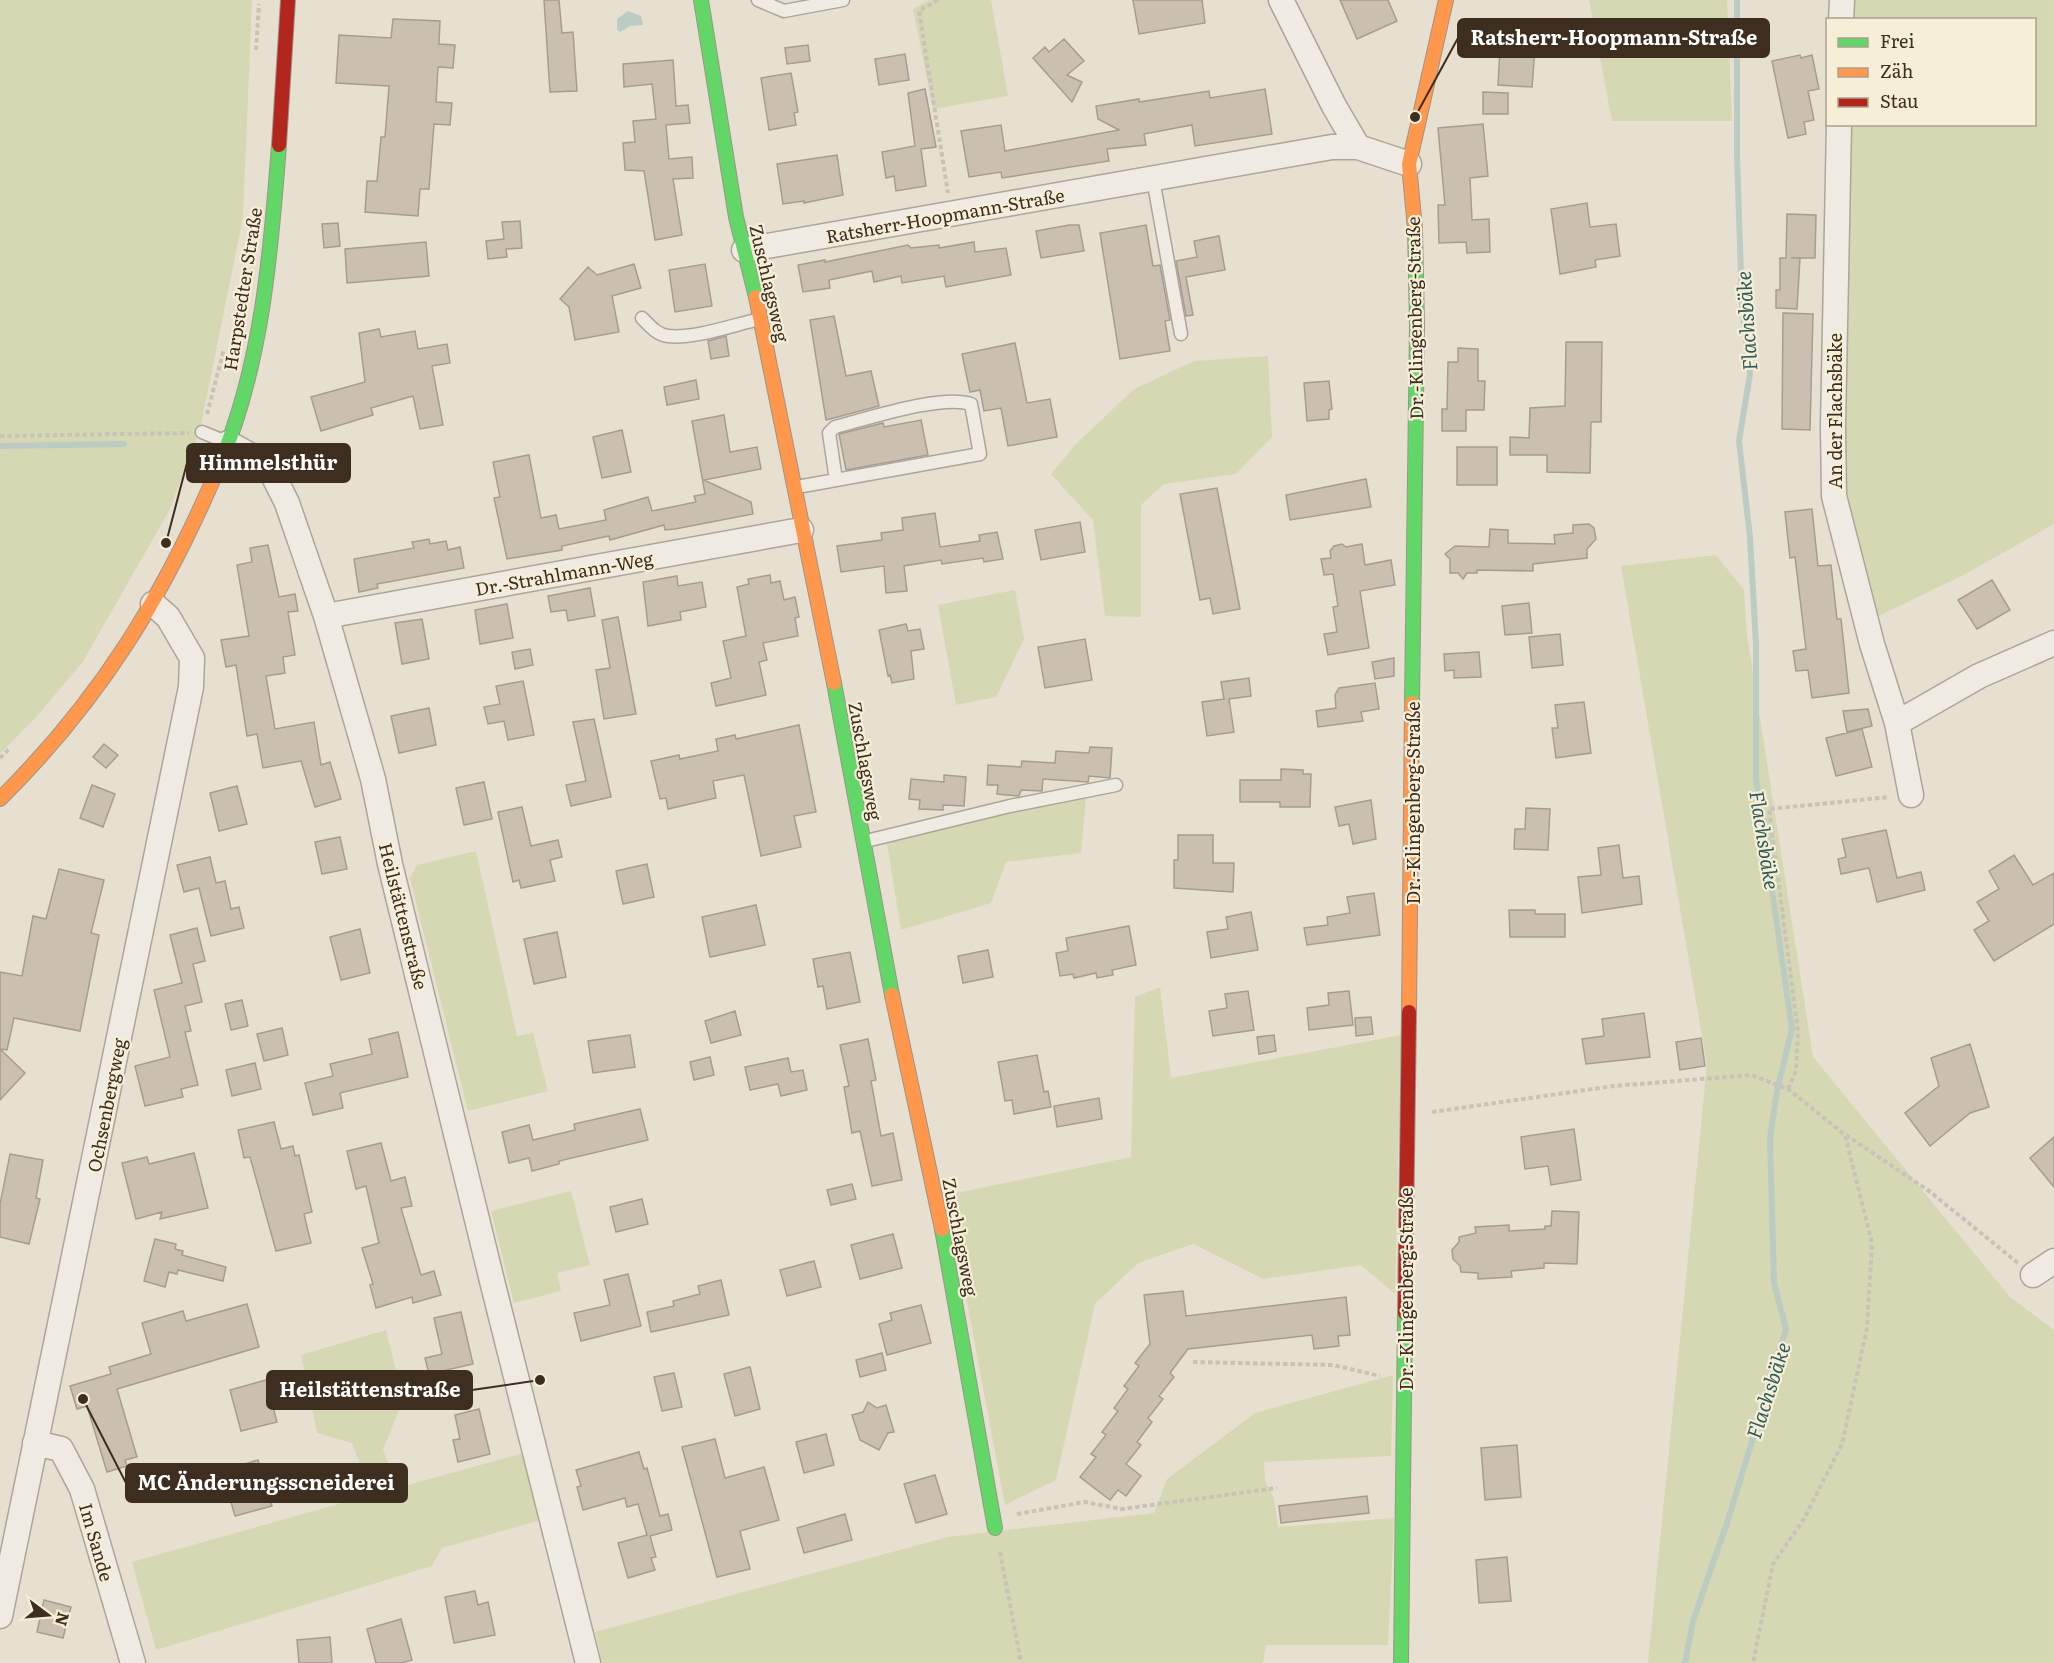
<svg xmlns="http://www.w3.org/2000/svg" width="2054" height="1663" viewBox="0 0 2054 1663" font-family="Literata,serif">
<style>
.green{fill:#d6d7b3}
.water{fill:#bcccc2}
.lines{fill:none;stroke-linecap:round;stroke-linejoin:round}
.stream{stroke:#bcccc2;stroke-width:6}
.building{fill:#cbbfb2;stroke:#a89c90;stroke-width:1.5}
.lane-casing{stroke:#ada599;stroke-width:15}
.street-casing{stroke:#ada599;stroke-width:27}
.fast-casing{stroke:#9c958a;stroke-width:16}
.slow-casing{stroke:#9c958a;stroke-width:16}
.jam-casing{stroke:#9c958a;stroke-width:16}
.path{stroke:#c8c2b9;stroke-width:4;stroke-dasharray:4.5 3;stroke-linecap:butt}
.lane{stroke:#efebe3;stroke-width:12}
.street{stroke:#efebe3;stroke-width:24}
.fast{stroke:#63d668;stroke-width:14}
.slow{stroke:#ff974d;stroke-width:14}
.jam{stroke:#b3261e;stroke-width:14}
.labels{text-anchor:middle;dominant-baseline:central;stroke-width:4.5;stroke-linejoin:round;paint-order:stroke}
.street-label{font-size:18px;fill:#3d2e20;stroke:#f7eed8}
.water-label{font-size:20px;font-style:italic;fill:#2f5d5a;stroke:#f7eed8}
.leader{fill:none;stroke:#3d2e20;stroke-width:2}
.callout-dot{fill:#3d2e20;stroke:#f7eed8;stroke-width:2}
.callout{fill:#3d2e20;stroke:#3d2e20;stroke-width:2}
.callout-label{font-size:20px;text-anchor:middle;font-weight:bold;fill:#fff}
</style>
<rect width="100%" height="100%" fill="#e7e0d1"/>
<path class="green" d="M0,0H252L243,217L200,430L169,511L82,663L36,717L0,754Z
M929,0H991L1008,96L933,109L913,9Z
M1589,0H1727L1732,121H1612Z
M1850,0H2054V524L1967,573L1877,617L1841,491L1847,125L2034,124V20L1850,19Z
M1268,356L1272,437L1236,474L1164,484L1141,505V617L1105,616L1093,520L1051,474L1076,444L1134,389L1194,361Z
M1716,555L1744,590L1747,635L1813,1057L2010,1297L2054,1330V1663H1648L1707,1065L1621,566Z
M1015,590L1024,639L996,697L956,705L938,605Z
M1086,796L1081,853L1006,862L991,903L901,930L886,837Z
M476,851L517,1036L533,1033L548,1091L468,1111L410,878L417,865Z
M1160,987L1171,1078L1401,1035L1395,1294L1361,1265L1263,1279L1193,1244L1138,1263L1095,1304L1056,1480L1005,1505L947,1195L1131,1157L1135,997Z
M571,1191L590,1265L557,1273L561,1291L514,1303L491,1211Z
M386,1330L403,1400L383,1450L397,1488L527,1452L544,1519L442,1548L432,1566L156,1650L132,1562L360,1498L367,1484L352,1443L317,1433L301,1355Z
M1393,1375L1391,1456L1264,1462L1265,1481L1274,1498L1278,1527L1394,1518L1388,1645H1266L1263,1663H602L595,1632L948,1537L1154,1513L1167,1479L1255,1413Z"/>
<path class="water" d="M628,11L641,16L643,25L630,26L620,32L617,30V19Z"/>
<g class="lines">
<path class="stream" d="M0,446L124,444
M1685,1663L1693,1621L1729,1517L1786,1329L1774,1283L1770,1138L1777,1091L1792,1029L1772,890L1768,840L1756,780V644L1750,537L1739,441L1750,374L1742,306L1737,155V0"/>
</g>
<path class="building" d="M544,0H559L562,33L573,32L577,91L550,92Z
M1133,0H1202L1205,23L1139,34Z
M1340,0H1388L1397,21L1357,39Z
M393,19L440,21L439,44L455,45L453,68L438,67L436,102L452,103L450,125L434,124L429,189H420L418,216L365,212L367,181H377L381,137H385L389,86L336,83L339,35L391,38Z
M1064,39L1084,61L1067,75L1082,82L1072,102L1033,58L1045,47L1049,52Z
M808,45L810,61L787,64L785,48Z
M1500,48L1535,49L1532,87L1498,85Z
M905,54L909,80L879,85L875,59Z
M1800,55L1801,58L1812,55L1819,89L1808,91L1814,120L1804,122L1806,134L1788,138L1772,61Z
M673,60L676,106L688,105L690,123L666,125L669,159L692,157L693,178L673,179L682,235L655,240L644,171L625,170L623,143L635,142L633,121L656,119L652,84L624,87L623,64Z
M791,73L798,112L794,113L796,125L769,130L761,78Z
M925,89L936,147L921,149L926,186L896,191L894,176L886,178L882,152L915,146L908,93Z
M1265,89L1272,134L1195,146L1192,125L1144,134L1146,145L1107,149L1109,161L1002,178L1001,172L969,177L961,131L1001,125L1005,151L1119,130L1098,119L1096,106L1139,99V102L1209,91L1210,98Z
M1483,92L1508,93V114H1483Z
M1483,124L1488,176L1470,178L1472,220L1489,219L1490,252L1467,253L1466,242L1439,243L1438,205H1445L1438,128Z
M837,155L843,195L804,203V201L783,204L777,164Z
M1587,203L1590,227L1616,224L1620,256L1595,260L1596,267L1560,274L1551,209Z
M1787,214L1816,215L1815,258H1791H1800L1797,309L1776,308V290H1780V258H1786Z
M520,221L522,248L506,249L507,257L488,259L486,241L504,239L502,222Z
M338,223L340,246L324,248L322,224Z
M1069,225H1079L1084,251L1041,258L1036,231Z
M1146,225L1153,266L1160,265L1170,320L1165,321L1170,351L1120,359L1100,233Z
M1219,236L1225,270L1186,277L1193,315L1186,316L1176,261L1197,257L1194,241Z
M426,242L429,276L347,283L345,249Z
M974,242L975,252L1006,248L1011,275L946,287L944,276L902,283L901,276L874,282L872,271L829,280L830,288L803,292L798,265L825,260V262L908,245L911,248L939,245V248Z
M634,264L641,288L612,296L619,332L575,340L569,307L560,299L588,267L597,275Z
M705,264L712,306L675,312L669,270Z
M1783,313L1813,314L1810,430L1782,429Z
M834,316L846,376L871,371L879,406L826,420L810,320Z
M379,329L381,337L415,331L418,349L447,344L450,363L432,366L443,425L420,429L413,396L371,408L373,415L321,431L311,397L365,382L359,333Z
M726,336L729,356L711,359L708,341Z
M1566,342H1602L1601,422H1591L1590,473L1547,472V455H1510V437L1529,438L1530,408L1565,406Z
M1015,343L1027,403L1050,399L1057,437L1008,446L1001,408L984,411L980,390L970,392L962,354Z
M1458,348L1478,349V381H1485L1484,410H1466V431H1442V409H1447L1448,362H1458Z
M696,380L699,399L667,405L664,387Z
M1329,381L1332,409L1329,410V419L1307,421L1304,383Z
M724,415L730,452L757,447L761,469L704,480L751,502L753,514L675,529L665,530L664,525L610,540L609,536L562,546V550L507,559L494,498L500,497L493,462L529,455L541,518L556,515L559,529L606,520L604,510L648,497L652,511L696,502L694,496L705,494L692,421Z
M921,420L928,455L846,470L839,434L883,423L884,427Z
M622,430L631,472L602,478L593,437Z
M1457,447H1497V485H1457Z
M1366,479L1371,507L1290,520L1286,495Z
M1217,488L1240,609L1213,614L1210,598L1200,600L1180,494Z
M1812,509L1818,566L1831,565L1837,619H1841L1849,693L1812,698L1808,670L1796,671L1793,651L1806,649L1795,557L1790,558L1785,512Z
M935,513L940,547L980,541L979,535L997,532L1003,559L984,562L983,558L942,564L941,560L904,566L907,591L886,593L884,566L841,572L837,546L882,540L881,533L903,530L902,518Z
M1080,522L1085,552L1041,560L1035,530Z
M1589,524L1594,528L1596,539L1587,549V558L1533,564V571L1477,570V573H1467L1463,579L1458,573H1450V559L1445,554L1455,546L1489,547L1490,529L1508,530V543L1555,544L1554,535L1573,533V525Z
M429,539L430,544L446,541L448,550L460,547L464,568L377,584L378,588L359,592L354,559L414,548L412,542Z
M1342,544L1346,547L1362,544L1365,565L1391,560L1395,585L1360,591L1369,648L1328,655L1324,634L1337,632L1333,607L1338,606L1333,574L1324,575L1321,559L1331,558L1330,551L1334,546Z
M268,545L279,597L295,594L298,611L288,612L295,655L283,657L285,673L266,676L275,729L314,722L321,765L330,762L341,799L315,807L301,761L263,768L257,734L247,736L236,665L226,667L221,640L249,636L237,565L252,562L250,548Z
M770,575L771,583L780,581L784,600L795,597L799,617L795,618L798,636L763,643L767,660L759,662L766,695L716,706L711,683L731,678L723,641L746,636L737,587L749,584L748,579Z
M677,576L678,586L702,582L706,607L680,612L681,620L648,626L643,582Z
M1992,580L2010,610L1977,629L1958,600Z
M590,588L595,616L568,621L566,610L551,612L548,596Z
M1529,603L1532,633L1505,635L1502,606Z
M507,604L513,638L480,644L475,610Z
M618,617L636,714L604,719L596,670L610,668L602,620Z
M422,619L429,659L402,664L395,623Z
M906,624L908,631L920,629L924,649L911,651L914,679L892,683L890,675L888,676L879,630Z
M1560,634L1563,665L1532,668L1529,637Z
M1085,639L1092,680L1045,688L1038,647Z
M530,649L533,665L515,669L512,652Z
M1479,652L1481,677L1454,678V670L1445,671L1444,654Z
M1394,658V676L1375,679L1372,662Z
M1249,678L1251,696L1229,699L1234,732L1207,736L1202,702L1224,699L1221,682Z
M523,681L534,735L508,740L504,721L488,724L484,707L500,704L496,686Z
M1375,683L1379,709L1361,712L1363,721L1318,727L1316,711L1336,708L1335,695L1339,688Z
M1584,702L1591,753L1556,758L1552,728H1558L1555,705Z
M429,708L436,745L399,753L391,716Z
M1868,709L1872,726L1847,732L1843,711Z
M594,719L611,797L571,806L566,785L586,781L573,722Z
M799,725L816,812L794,816L801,847L761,856L744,775L713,781L716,798L668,809L666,798L660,799L651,761L679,755L680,759L718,751L716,739L735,735L736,739Z
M1862,729L1872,767L1836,776L1826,738Z
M104,744L118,755L106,768L93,757Z
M1090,747L1112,748L1110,778L1089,776L1088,782L1043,779L1042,791L1021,790L1019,796L997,794L998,785H987L988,765L1021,767L1022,761L1055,763L1056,751L1089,753Z
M1281,769L1303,770V774H1311L1310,807H1280V802H1240V780H1281Z
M944,775L966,777L964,806L943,805V810L919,809L920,800L909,799L911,779L944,782Z
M484,782L492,819L464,825L456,788Z
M92,785L115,794L103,827L80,818Z
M237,786L247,824L219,831L210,793Z
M1371,800L1376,839L1353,844L1349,824L1339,826L1335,807Z
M522,807L531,846L558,840L562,857L550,860L555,881L521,888L519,880L513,882L498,812Z
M1526,808L1550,809L1548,850L1514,849L1515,829H1525Z
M1886,830L1897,878L1921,872L1925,890L1877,902L1869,868L1841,874L1838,859L1846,857L1842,839Z
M1178,835H1213V863H1234L1233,892L1174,888V860H1178Z
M340,837L347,869L322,874L315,842Z
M1619,845L1623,878L1639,876L1642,904L1582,913L1578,877L1601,875L1598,848Z
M2014,855L2033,885L2054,873V924L1994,961L1974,930L1989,921L1977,902L1999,889L1989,871Z
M210,857L216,883L225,881L231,909L239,907L244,928L211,936L199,888L184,892L177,865Z
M647,864L654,897L623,904L616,871Z
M59,869L104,880L91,933L99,935L80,1031L14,1018L7,1050L0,1049L25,1073L0,1100V972L22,976L33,916L46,919Z
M1374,893L1380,935L1307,945L1304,928L1328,925L1327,917L1350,913L1347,897Z
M756,905L765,945L710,957L702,917Z
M1509,910H1535V914H1565V937H1510Z
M1251,912L1258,950L1211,958L1207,932L1228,929L1226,917Z
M1129,926L1136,965L1112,970L1113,975L1097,978L1096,973L1074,978L1073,974L1060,976L1056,953L1068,951L1066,938Z
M197,928L205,961L193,964L202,1002L185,1006L191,1031L185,1032L198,1085L181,1089L183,1097L145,1106L135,1066L170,1057L154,990L182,983L170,935Z
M360,929L370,973L341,980L330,937Z
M557,932L566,977L534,984L524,939Z
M988,950L993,977L963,983L958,956Z
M850,952L860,1002L827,1009L823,986L818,987L813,959Z
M1248,991L1254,1030L1213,1036L1209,1011L1227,1008L1225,994Z
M1349,991L1353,1025L1309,1030L1307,1008L1329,1005L1328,993Z
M242,1000L248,1026L231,1030L225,1004Z
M735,1011L741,1035L711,1043L705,1021Z
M1644,1013L1650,1057L1586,1064L1582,1039L1604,1036L1602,1019Z
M1371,1017L1373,1034L1356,1036L1355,1018Z
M282,1028L288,1055L264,1061L257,1034Z
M398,1032L408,1077L340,1093L343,1108L313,1115L305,1083L333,1076L330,1064L372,1054L369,1039Z
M630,1035L635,1067L593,1073L588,1041Z
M1274,1035L1276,1051L1259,1054L1257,1037Z
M1701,1038L1705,1066L1680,1070L1676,1042Z
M868,1039L876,1080L871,1081L881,1136L893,1133L902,1180L872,1186L860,1131L852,1133L844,1087L849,1086L840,1045Z
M1970,1044L1989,1107L1970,1113L1930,1146L1905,1113L1939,1086L1931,1058Z
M1037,1055L1044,1092L1048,1091L1051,1107L1014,1114L1012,1100L1005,1101L998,1062Z
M710,1057L714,1075L694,1080L690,1062Z
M788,1058L791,1072L803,1070L807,1090L781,1096L778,1084L750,1090L745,1067Z
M255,1063L261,1089L232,1096L226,1070Z
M1099,1098L1102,1119L1057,1127L1054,1106Z
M640,1109L648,1140L559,1161V1164L532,1171L529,1158L509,1163L502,1132L529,1125L533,1140L575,1130L574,1124Z
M274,1122L281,1149L293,1146L295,1156L299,1155L312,1212L304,1214L311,1243L276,1251L250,1157L244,1158L238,1130Z
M1574,1129L1581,1180L1551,1185L1548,1166L1525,1169L1521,1137Z
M2054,1137V1187L2030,1158Z
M381,1143L391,1181L405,1177L412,1206L401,1208L421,1275L434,1271L441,1295L413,1303L412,1297L376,1308L370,1285L373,1284L362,1248L379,1243L366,1186L356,1189L347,1151Z
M194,1153L208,1208L160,1219L162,1212L136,1219L122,1163L147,1157L149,1164Z
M10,1154L43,1160L36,1198L40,1199L29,1244L0,1237V1204Z
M852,1184L856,1199L831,1205L827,1190Z
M642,1199L648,1224L616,1232L610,1207Z
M1552,1211L1579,1212L1577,1264L1544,1263V1268L1511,1271L1512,1277L1478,1279V1273L1461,1272L1460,1266L1453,1259L1452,1250L1459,1242V1237L1476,1233L1475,1227L1509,1225V1231L1545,1229V1226H1551Z
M893,1234L902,1268L860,1279L851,1245Z
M155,1239L176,1244L175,1249L183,1251L182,1255L226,1267L223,1281L178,1270L177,1274L169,1272L165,1287L144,1281Z
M814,1261L821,1287L787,1296L780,1270Z
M628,1274L641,1326L581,1341L574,1313L610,1305L604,1280Z
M721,1280L729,1315L651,1332L647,1312L674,1306L673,1301L700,1294L698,1286Z
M1183,1291L1186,1316L1346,1297L1350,1335L1338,1336L1339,1346L1314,1349L1312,1335L1188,1349L1170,1373L1174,1377L1159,1396L1163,1399L1148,1418L1152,1422L1137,1442L1141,1445L1126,1464L1141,1476L1126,1496L1118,1490L1110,1500L1080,1477L1096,1457L1091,1454L1106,1435L1102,1432L1118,1411L1114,1408L1128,1389L1124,1386L1139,1366L1135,1363L1150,1344L1144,1295Z
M247,1304L259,1347L117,1389L137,1457L125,1460L127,1466L107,1472L87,1406L77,1409L70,1386L111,1374L109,1367L151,1354L142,1323L183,1311L186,1321Z
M921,1305L931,1343L887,1355L879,1324L892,1320L890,1313Z
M461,1312L473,1364L429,1374L425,1358L442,1354L434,1318Z
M882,1353L886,1370L860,1377L856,1360Z
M750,1367L760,1409L735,1416L724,1374Z
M674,1373L682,1407L662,1411L654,1377Z
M266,1380L277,1422L241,1431L230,1390Z
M868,1402L877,1408L886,1405L894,1432L888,1433L879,1450L860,1440L852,1415L863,1412Z
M479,1409L490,1454L458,1462L453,1440L460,1439L455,1415Z
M826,1434L834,1465L804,1473L796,1442Z
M715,1439L725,1478L764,1467L779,1520L740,1531L750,1569L717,1577L682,1447Z
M1517,1445L1521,1497L1485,1500L1481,1448Z
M639,1452L644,1469L647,1468L660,1516L668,1514L672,1530L650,1536L656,1557L651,1558L655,1570L628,1578L618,1543L647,1535L638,1504L627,1507L625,1498L583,1510L577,1487L581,1486L576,1470Z
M258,1460L272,1506L235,1516L222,1471Z
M935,1475L947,1514L916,1523L904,1484Z
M1367,1496L1369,1513L1281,1523L1279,1506Z
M845,1514L852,1540L804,1553L797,1528Z
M1507,1557L1511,1601L1479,1603L1476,1560Z
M475,1591L478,1605L488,1602L495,1635L454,1643L445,1597Z
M44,1600L71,1607L63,1638L37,1632Z
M401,1619L412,1660L401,1663H376L367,1629Z
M330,1637L332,1663H299L297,1640Z"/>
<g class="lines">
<g class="lane-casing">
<path id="lane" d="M758,0L784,11L843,0
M1153,179L1181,334
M642,318C649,325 657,335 668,336C694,339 733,325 760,319
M202,432L226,442
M797,487L980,454L971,404C941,394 867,419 835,427L829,433L836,480
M866,841L1010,806L1116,785"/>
</g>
<g class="street-casing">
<path id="street" d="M1281,0L1334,106L1358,147
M1841,20L1842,0
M1839,124L1833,427L1834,496L1872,644L1897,723L1911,795
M744,250L1332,147H1358L1409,164
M228,443L268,465L287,503L326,616L373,779L390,864L494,1289L588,1663
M326,616L801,530
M1897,723L1979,676L2054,643
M2033,1275L2054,1261
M35,1443L61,1449L82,1489L133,1663
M0,1616L191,687L192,658L168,617L153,604"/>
</g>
<g class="fast-casing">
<path id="fast" d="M701,0L736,217L756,297
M219,466C262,366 271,252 279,145
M834,683L892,995
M1412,703L1417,326L1415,229
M942,1229L995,1528
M1401,1663L1405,1313"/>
</g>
<g class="slow-casing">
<path id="slow" d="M1415,229L1409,164L1446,0
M756,297L834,683
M0,799C101,699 164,596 219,466
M892,995L942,1229
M1409,1012L1412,703"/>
</g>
<g class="jam-casing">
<path id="jam" d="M279,145L288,0
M1405,1313L1409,1012"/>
</g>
<path class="path" d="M938,0L919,11L948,193
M256,50L259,4
M207,414L224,349
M0,436L189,433
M0,758L10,748
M1788,1089L1796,1071L1798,1032L1769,809L1889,797
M1432,1112L1614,1086L1751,1075L1788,1089L1845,1135L1872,1243L1867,1328L1842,1444L1804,1519L1773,1564L1753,1663
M1846,1135L1929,1191L2018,1263
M1193,1362L1333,1365L1380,1376
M1017,1514L1085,1502L1122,1509L1277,1488
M1000,1552L1021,1663"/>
<use href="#lane" class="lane"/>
<use href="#street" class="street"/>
<use href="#fast" class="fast"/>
<use href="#slow" class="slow"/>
<use href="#jam" class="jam"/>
</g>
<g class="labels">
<g class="street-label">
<text transform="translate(945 215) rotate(-10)">Ratsherr-Hoopmann-Straße</text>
<text transform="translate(770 283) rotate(77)">Zuschlagsweg</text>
<text transform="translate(242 289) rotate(-81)">Harpstedter Straße</text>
<text transform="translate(1414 318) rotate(-91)">Dr.-Klingenberg-Straße</text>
<text transform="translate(1834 411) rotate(-90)">An der Flachsbäke</text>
<text transform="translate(564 573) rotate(-10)">Dr.-Strahlmann-Weg</text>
<text transform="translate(866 761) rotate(80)">Zuschlagsweg</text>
<text transform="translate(1412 803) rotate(-90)">Dr.-Klingenberg-Straße</text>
<text transform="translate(404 916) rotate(76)">Heilstättenstraße</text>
<text transform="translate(106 1105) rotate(-79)">Ochsenbergweg</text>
<text transform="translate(961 1237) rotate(79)">Zuschlagsweg</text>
<text transform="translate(1405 1289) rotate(-90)">Dr.-Klingenberg-Straße</text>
<text transform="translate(97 1542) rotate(74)">Im Sande</text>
</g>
<g class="water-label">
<text transform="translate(1745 321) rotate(-94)">Flachsbäke</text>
<text transform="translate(1766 840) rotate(81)">Flachsbäke</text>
<text transform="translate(1767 1390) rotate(-72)">Flachsbäke</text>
</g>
</g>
<path class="leader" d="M1415 117L1458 38M166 543L187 463M540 1380L472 1390M83 1399L126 1483"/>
<g class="callout-dot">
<circle cx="1415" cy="117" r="6"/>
<circle cx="166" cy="543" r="6"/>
<circle cx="540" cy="1380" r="6"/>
<circle cx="83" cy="1399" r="6"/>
</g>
<g class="callout">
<rect x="1458" y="19" width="311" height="38" rx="6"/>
<rect x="187" y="444" width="163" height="38" rx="6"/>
<rect x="267" y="1371" width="205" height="38" rx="6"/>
<rect x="126" y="1464" width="281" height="38" rx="6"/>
</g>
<g class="callout-label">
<text x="1614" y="45">Ratsherr-Hoopmann-Straße</text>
<text x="268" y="470">Himmelsthür</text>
<text x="370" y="1397">Heilstättenstraße</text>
<text x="266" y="1490">MC Änderungsscneiderei</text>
</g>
<rect x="1826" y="18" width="210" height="108" fill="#f7eed8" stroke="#ada18e" stroke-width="1.5"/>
<rect x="1838" y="38" width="30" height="9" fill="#63d668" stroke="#ada18e" stroke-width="1.5"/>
<text x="1880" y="48" font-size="18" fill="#3d2e20">Frei</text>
<rect x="1838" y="68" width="30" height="9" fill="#ff974d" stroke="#ada18e" stroke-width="1.5"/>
<text x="1880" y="78" font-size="18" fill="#3d2e20">Zäh</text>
<rect x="1838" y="98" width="30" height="9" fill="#b3261e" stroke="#ada18e" stroke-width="1.5"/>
<text x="1880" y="108" font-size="18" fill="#3d2e20">Stau</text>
<g transform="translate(48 1615) rotate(106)" stroke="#f7eed8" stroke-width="4.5" paint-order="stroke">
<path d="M0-4.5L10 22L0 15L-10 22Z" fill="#3d2e20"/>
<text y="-9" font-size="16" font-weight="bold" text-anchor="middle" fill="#3d2e20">N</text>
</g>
</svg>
